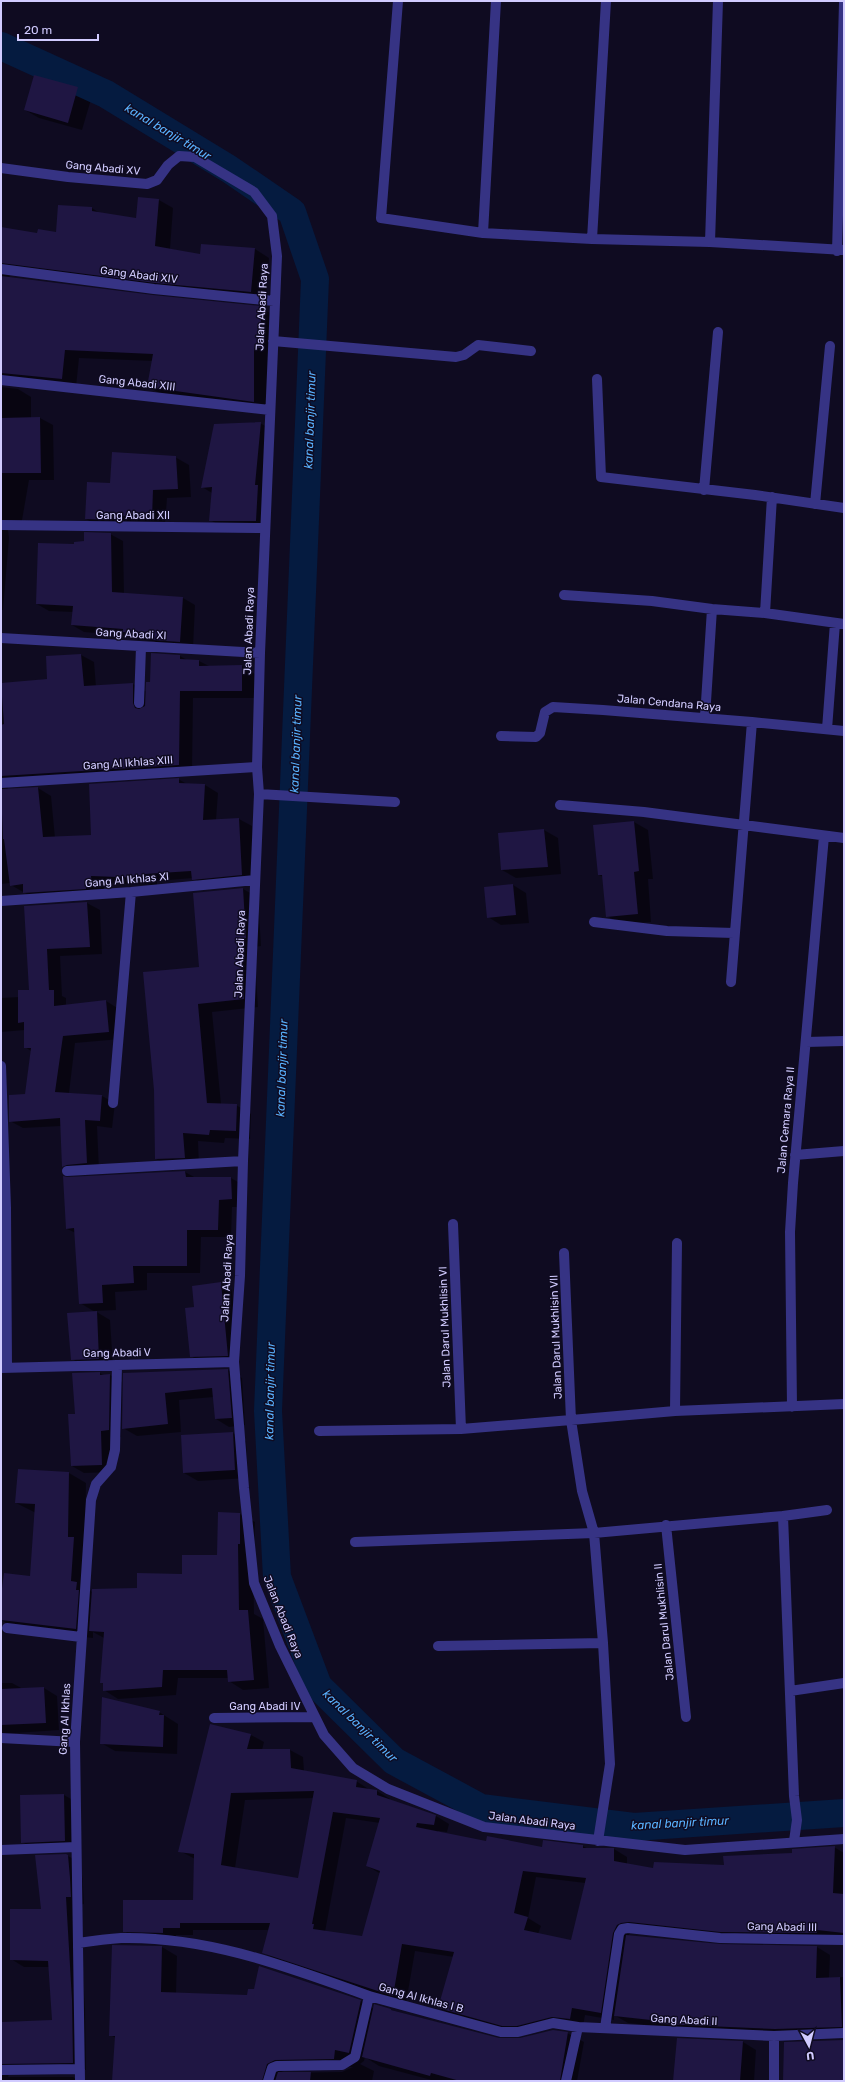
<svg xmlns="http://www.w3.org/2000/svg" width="845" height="2082" viewBox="0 0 845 2082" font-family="Rubik,sans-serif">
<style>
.shadow{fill:#0007;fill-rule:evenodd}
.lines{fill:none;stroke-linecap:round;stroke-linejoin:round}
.canal{stroke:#051b40;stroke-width:28}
.building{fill:#1f1643;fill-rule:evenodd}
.minor{stroke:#363384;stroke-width:10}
.labels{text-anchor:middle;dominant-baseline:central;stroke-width:3;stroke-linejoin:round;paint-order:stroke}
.street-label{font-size:11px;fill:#d1cbff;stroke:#0f0b21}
.water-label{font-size:12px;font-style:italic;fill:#59b2ff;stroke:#0f0b21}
</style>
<rect width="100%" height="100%" fill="#0f0b21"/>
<path class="shadow" d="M34,76L78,88L92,96L82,130L39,118L25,110Z
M159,200L173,208L170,249L201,255L255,249L269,258L266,300L11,273L9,278L153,296L260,307L275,316L268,409L163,395L148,387L153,361L79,358L76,387L14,382L1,374V228L38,234L57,233L92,208L101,214L137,219Z
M1,387L18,389L31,397V418H40L53,425L54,480H29L21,526L8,530L9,538L3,610H1Z
M260,423L274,431L269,529L224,528L210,520L212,493L202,487Z
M175,457L189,465L191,497L167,498L165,525L100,527L86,519L111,484Z
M110,534L123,541L124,594L183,598L195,605L193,648L165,647L154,641L136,639L131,636L84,632L72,625L73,612L49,611L37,604L75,545Z
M81,655L94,662L96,687L133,684L147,692L151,683L180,656L187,660L199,661L209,666H242L255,674V698H193L192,772L8,787V790L38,788L51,796L55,838L92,836L178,779L187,784L205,785L218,793L216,820L239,819L252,826L255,882L206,886L193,878L157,881V885L104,883V893L37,900L11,885L10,883L1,884V684L49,679Z
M634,822L648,830L653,879H648L651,922L621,924L607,916L603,877L599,875L595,826Z
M544,830L558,838L561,874L516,878L502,870Z
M513,885L526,893L529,923L501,925L488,917Z
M243,889L258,897L261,946L254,947L258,1007L212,1012L221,1104L236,1105L251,1114L250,1139L225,1138L224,1143L198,1141L199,1166L171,1168L156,1159L200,968Z
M87,903L100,910L102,954L60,956L62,996L66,998V1005L106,1001L119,1009L121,1039L75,1043L69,1093L102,1096L115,1103L112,1128L97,1126L99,1170L76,1174L63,1166L61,1126L23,1128L10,1121L26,1094L31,1051L25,1047V1030L1,1032V998L19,997L30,991L25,907Z
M185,1172L196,1178H231L245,1186V1207H232L231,1237H201L200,1273H147V1290L115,1292L116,1310L95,1311L110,1320L113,1366L85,1367L72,1359L95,1312L80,1303L76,1233L67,1229V1178Z
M221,1283L232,1290L239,1362L202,1363L191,1356L195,1308Z
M228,1370L242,1378L245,1425L229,1427L216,1419L214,1397L179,1400L181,1432L137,1436L123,1428L124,1374Z
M100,1373L105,1376L110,1375L122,1382L121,1437H113L114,1472L84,1473L72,1466L76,1415Z
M233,1433L246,1441L248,1478L198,1481L184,1473Z
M69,1473L86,1483L85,1544L88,1589L92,1592L138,1589L183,1575L217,1556L240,1514L255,1522L254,1552H253L254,1614L263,1619L269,1688L243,1690L229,1681L228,1678H178L176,1695L118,1699L104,1690V1684L101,1682L104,1638L93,1632V1638L16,1629L1,1620V1604L31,1577L36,1513L16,1503Z
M1,1683H12L23,1689L44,1688L57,1696L59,1730L1,1734Z
M159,1712L178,1724L177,1754L115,1751L101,1743Z
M251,1735L264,1742L262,1750H290L303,1757L304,1771L356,1781L370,1790L377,1791L390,1799V1801L436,1816L449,1824L447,1832L438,1831V1832L487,1843L543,1848L583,1846L588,1849H614L627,1857V1864L654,1869L725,1866L834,1847L844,1853V1939L630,1933L628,1936L720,1946L817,1947L830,1955L829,1978L844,1977V2034L667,2027L628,2023L614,2015V2020L585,2015L583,2026L566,2024L516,2033L452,2015L439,2008L454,1957L415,1951L406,2003L277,1960L264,1953L269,1930H193V1935H176V1940L137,1939L124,1931L194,1901L195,1859L180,1851ZM314,1798L299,1879L235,1868L245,1800ZM346,1818L380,1823L367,1866L381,1874L363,1937L325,1932ZM536,1877L585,1883L572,1941L538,1934L541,1926L528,1918Z
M64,1795L78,1803L79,1848L36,1850L22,1842L21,1796Z
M66,1855L81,1863L83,1886L84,1904L79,1905L85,2008L86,2070H14L9,2074L8,2077H73L81,2081H1V2022L53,2021L49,1967H24L11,1959L42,1910Z
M113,1946L162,1947L177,1956L176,1993L248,1996L254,1991L260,1967L361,2001L374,2009L391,2010L499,2039H520L567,2033L584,2042L577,2081H435L379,2066L365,2057L364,2061L360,2064L374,2071L372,2081H113L116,2038L110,2035ZM353,2067L342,2072L279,2073L290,2068Z
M678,2039L743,2042L756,2050L754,2081H674Z"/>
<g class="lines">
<path class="canal" d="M1,46L106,94L229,169L292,212L315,279L268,1411L277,1577L318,1686L394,1761L481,1808L634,1827L844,1813"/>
</g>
<path class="building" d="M34,75L78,87L68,123L24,110Z
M138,197L159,199L155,246L200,254L201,244L255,248L251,292L155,283L1,263V227L37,233L38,229L56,232L58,205L92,207V211L136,218Z
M1,276L153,295L261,306V348H254V402L147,387L153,354L65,350L62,379L1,373Z
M40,417L41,473H1V418Z
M261,422L255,485H258L256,521H209L212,487L201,488L214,424Z
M112,452L176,456L178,489L153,490L152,518L110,515V520L85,519L87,482L110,483Z
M84,532L111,533L112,592L183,597L180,642L152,640V635L123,632V629L71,625L73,606L36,604L38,543L74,544V542L84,541Z
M151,653L180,655V659L199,660V666L242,665V691H180L179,765L1,776V725L4,724L1,683L47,679L46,656L81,654L84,686L133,683V703L135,708L139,709L145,706L146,682H150Z
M179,778V783L205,784L203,820L239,818L242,875L192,880L191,871L145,874V878L91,876L92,886H86V889L23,893V884L10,886L4,839H3L1,789L38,787L43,837L91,835L89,784Z
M634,821L639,871L634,872L638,914L606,917L602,875H598L593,825Z
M544,829L548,867L501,870L498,833Z
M513,884L516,915L487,918L484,887Z
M243,888L246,938L239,939L244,999L198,1004L207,1103L237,1104L236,1131L210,1130L209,1135L183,1133L185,1158L155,1159L154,1090L143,972L199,967L193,893Z
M87,902L90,947L47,949L49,990H54V1006L106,1000L109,1032L63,1036L55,1092L102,1095L100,1121L85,1120L87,1163L67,1165L62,1167L60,1118L9,1122V1095L25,1094L31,1048H24V1022L18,1023V990H29L24,906Z
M185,1171L186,1177H231L232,1199L219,1200L218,1230H187V1266H133L134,1283L102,1285L103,1303L79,1304L74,1228L66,1229L63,1176L67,1177Z
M221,1282L228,1356L190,1357L185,1308L194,1307L192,1286Z
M97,1311L99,1359L71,1360L67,1313Z
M228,1369L232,1418L215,1419L212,1388L165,1393L168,1424L122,1429L123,1373Z
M100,1372V1375L110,1374L109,1430L101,1431L102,1465L71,1466L68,1414H75L72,1373Z
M233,1432L235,1470L183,1473L181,1435Z
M18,1469L69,1472L68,1537H74L71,1581L77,1582L76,1590H79L76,1629L1,1620V1596L4,1573L30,1576L35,1504L15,1503Z
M218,1512L240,1513V1544H238L239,1610H248L254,1680L228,1682L227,1670H163L162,1687L103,1691V1683H100L104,1632L89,1631L92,1589L137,1588V1573L182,1574V1555H217Z
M44,1687L46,1723L1,1725V1689Z
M102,1697L160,1711L159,1715H164L163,1747L100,1744Z
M210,1724L251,1734L247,1749H290L291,1768L357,1780L356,1787L377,1790V1795L436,1815L434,1825L417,1823L416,1827L486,1841L487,1836L542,1847L543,1840L583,1845V1848H614V1861L653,1868L654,1862L724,1865L723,1856L792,1853V1849L835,1846L833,1893L844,1894V1933L817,1930V1933L720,1932L629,1922L621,1923L617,1925L613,1933L601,2013L572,2008L570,2019L552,2017L517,2026H502L438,2008L454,1952L402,1944L393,1996L262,1953L270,1923H180V1928H163V1933L123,1932V1900H193L194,1854L178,1852ZM314,1791L298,1878L221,1865L231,1793ZM333,1812L380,1818L366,1866L380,1871L362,1936L313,1929L314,1924H312ZM523,1871L586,1878L571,1940L524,1930L528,1917L514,1913Z
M64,1794L65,1841L21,1843L20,1795Z
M66,1854L68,1855L70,1878L71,1897H66L72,2000L73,2063L1,2064V2022L52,2020L48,1961L10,1960V1909H41L35,1855Z
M626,1935L720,1944L817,1946L816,1978L840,1977L842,2027L775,2029L660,2024V2021L614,2016Z
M112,1945L162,1946L161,1992L247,1995L248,1989H254L259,1966L361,2000L349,2053L335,2050L334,2059L275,2060L267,2064L262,2081H112L115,2036H109Z
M374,2004L391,2009V2010L499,2038H520L553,2030L568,2032L560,2081H460L431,2073L430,2076L362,2057Z
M677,2038L743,2041L740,2081H673Z
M844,2040V2081H783L784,2042Z
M278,2072H311L310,2081H275Z"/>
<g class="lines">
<path class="minor" d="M398,1L381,218L483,233L592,239L710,242L844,250
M1,168L68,177L147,184L157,180L168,165L179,156L195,157L254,192L272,216L277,256L260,653L257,767L259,794L243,1161L240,1276L234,1362L244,1488L254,1583L280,1646L324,1735L353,1768L388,1789L484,1827L685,1850L844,1839
M483,233L496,1
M592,239L606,1
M710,242L718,1
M837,251L844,3
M1,269L154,289L274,301
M273,341L456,357L464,355L478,345L531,351
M597,379L601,477L755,495L844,508
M1,380L270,410
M704,490L718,332
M815,504L830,346
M1,525L264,528
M564,595L652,601L712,609L765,613L844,624
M765,613L772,497
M1,638L260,653
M139,703L141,647
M705,717L712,609
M752,722L844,731
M827,729L835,623
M501,736L536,737L540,733L545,712L553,707L603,710L752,722L731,982
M1,783L257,767
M259,794L395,802
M560,805L644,812L844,838
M1,901L131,892L255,880
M594,922L667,931L734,933
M806,1042L844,1041
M1,1066L6,1208L7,1368
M113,1103L131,892
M795,1155L844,1151
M67,1171L243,1161
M453,1224L461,1429
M1,1368L234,1362
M792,1407L790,1232L793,1183L824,836
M675,1411L677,1243
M319,1431L461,1429L571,1420L564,1253
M783,1516L827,1510
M666,1525L686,1717
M355,1542L594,1533L783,1516L794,1796L797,1820L794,1841
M7,1628L81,1637
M438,1646L603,1643
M790,1691L844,1683
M214,1718L315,1717
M1,1738L75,1742
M598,1841L610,1764L603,1643L594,1533L582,1491L571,1420L675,1411L844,1404
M1,1850L76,1847
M78,1943C92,1941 107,1939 121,1938C208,1936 288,1967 369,1996
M605,2028L619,1934L622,1929L628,1928L720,1938L844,1940
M774,2036V2081
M1,2070L80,2069
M80,2081L75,1742L91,1500L96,1484L111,1467L115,1450L117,1365
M268,2081L272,2068L277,2066L342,2065L355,2057L369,1996L501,2032H518L553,2023L578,2027L774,2036L844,2033
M566,2081L578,2027"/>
</g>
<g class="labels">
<g class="street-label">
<text transform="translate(103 168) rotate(5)">Gang Abadi XV</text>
<text transform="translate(139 275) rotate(7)">Gang Abadi XIV</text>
<text transform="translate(262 307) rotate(-87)">Jalan Abadi Raya</text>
<text transform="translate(137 383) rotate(6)">Gang Abadi XIII</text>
<text x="133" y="515">Gang Abadi XII</text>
<text transform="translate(249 631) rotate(-88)">Jalan Abadi Raya</text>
<text transform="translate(131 634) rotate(3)">Gang Abadi XI</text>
<text transform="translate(669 703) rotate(5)">Jalan Cendana Raya</text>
<text transform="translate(128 763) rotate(-4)">Gang Al Ikhlas XIII</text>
<text transform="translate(127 880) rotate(-5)">Gang Al Ikhlas XI</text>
<text transform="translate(240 954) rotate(-88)">Jalan Abadi Raya</text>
<text transform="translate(786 1120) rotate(-85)">Jalan Cemara Raya II</text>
<text transform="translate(227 1278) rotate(-87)">Jalan Abadi Raya</text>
<text transform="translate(445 1327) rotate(-92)">Jalan Darul Mukhlisin VI</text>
<text transform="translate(556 1337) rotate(-92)">Jalan Darul Mukhlisin VII</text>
<text transform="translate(117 1353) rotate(-1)">Gang Abadi V</text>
<text transform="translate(283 1617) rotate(68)">Jalan Abadi Raya</text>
<text transform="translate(664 1622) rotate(-96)">Jalan Darul Mukhlisin II</text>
<text x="265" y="1706">Gang Abadi IV</text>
<text transform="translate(65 1719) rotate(-87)">Gang Al Ikhlas</text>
<text transform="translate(532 1821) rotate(7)">Jalan Abadi Raya</text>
<text transform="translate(782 1927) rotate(1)">Gang Abadi III</text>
<text transform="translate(421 1998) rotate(15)">Gang Al Ikhlas I B</text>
<text transform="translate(684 2020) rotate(3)">Gang Abadi II</text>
</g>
<g class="water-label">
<text transform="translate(168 132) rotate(31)">kanal banjir timur</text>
<text transform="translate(310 420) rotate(-88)">kanal banjir timur</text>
<text transform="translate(296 744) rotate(-88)">kanal banjir timur</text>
<text transform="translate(282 1068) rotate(-88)">kanal banjir timur</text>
<text transform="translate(270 1391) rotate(-89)">kanal banjir timur</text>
<text transform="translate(360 1726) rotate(44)">kanal banjir timur</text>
<text transform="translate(680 1823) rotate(-3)">kanal banjir timur</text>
</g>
</g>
<rect width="845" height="2082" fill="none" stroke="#d1cbff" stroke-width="4"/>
<g transform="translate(809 2046) rotate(173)" stroke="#0f0b21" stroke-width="3" paint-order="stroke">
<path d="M0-3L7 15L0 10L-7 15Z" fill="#d1cbff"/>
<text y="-6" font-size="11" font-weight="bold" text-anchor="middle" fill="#d1cbff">U</text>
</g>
<path d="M18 34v6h80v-6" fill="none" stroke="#d1cbff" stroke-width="2"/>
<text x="24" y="34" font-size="12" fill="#d1cbff" stroke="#0f0b21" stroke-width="3" paint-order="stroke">20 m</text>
</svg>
